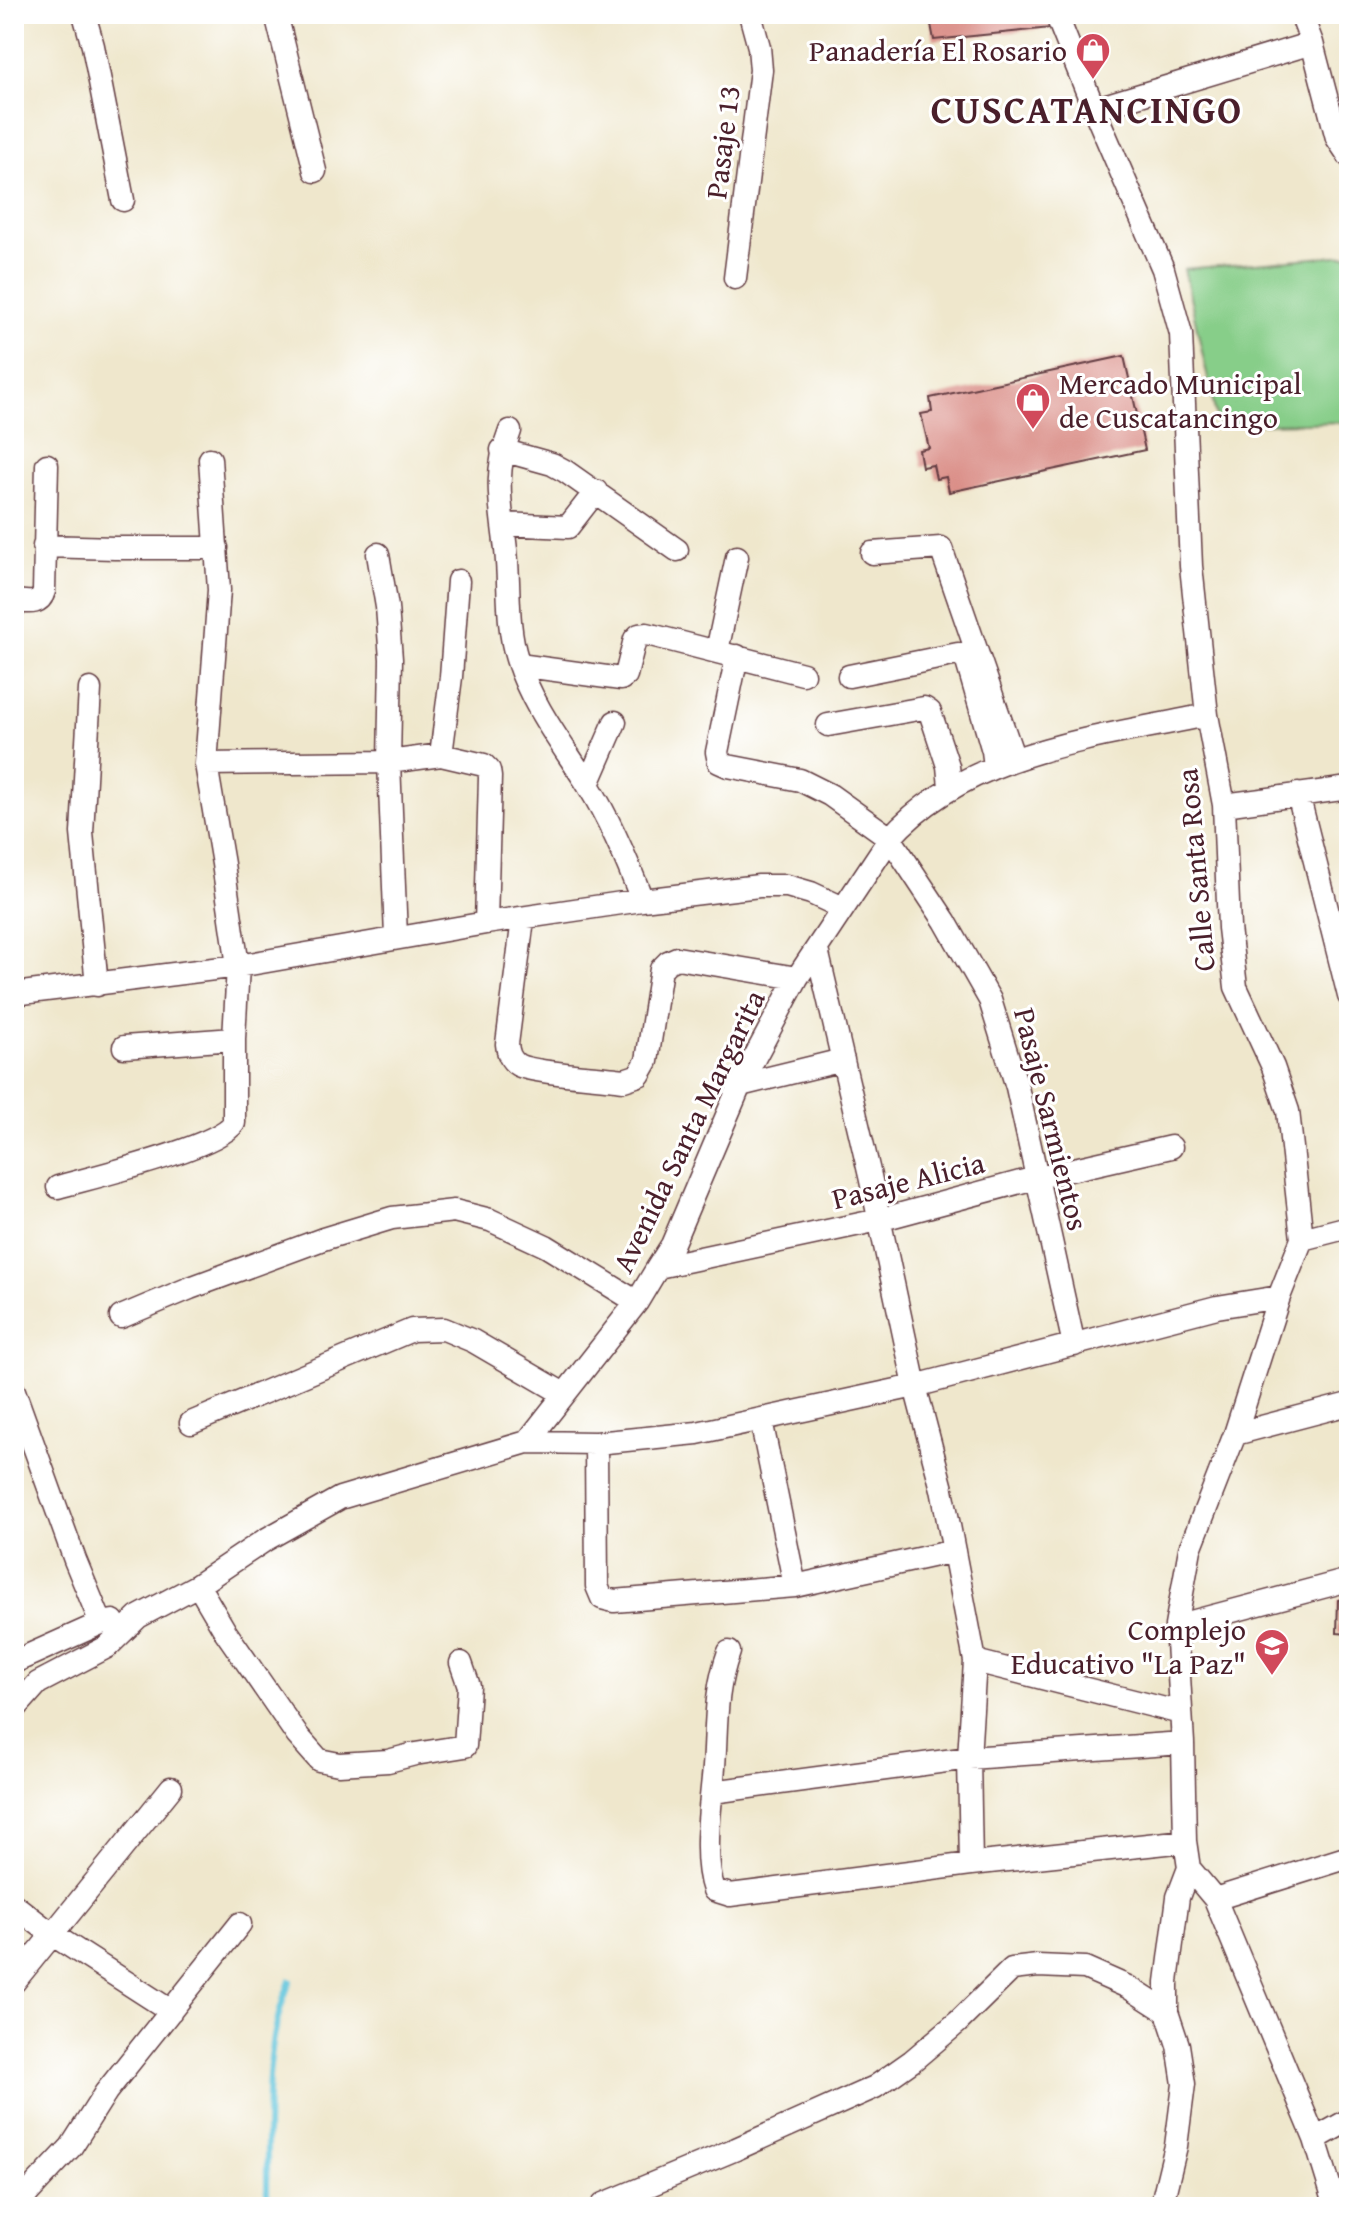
<svg xmlns="http://www.w3.org/2000/svg" width="1363" height="2221" viewBox="0 0 1363 2221" font-family="'Gentium Book Plus',serif">
<style>
.green{fill:#87ce89;stroke:#68765a;stroke-width:2}
.lines{fill:none;stroke-linecap:round;stroke-linejoin:round}
.stream{stroke:#5ec4db;stroke-width:6}
.building{fill:#da8e87}
.minor-casing{stroke:#633d43;stroke-width:25}
.minor{stroke:#fff;stroke-width:22}
.labels{text-anchor:middle;dominant-baseline:central;stroke-width:6;stroke-linejoin:round;paint-order:stroke}
.poi-label{font-size:30px;fill:#4a1f2b;stroke:#fff;text-anchor:end}
.street-label{font-size:30px;fill:#4a1f2b;stroke:#fff}
.district-label{font-size:38px;font-weight:bold;letter-spacing:2px;fill:#4a1f2b;stroke:#fff}
</style>
<rect width="100%" height="100%" fill="#fff"/>
<filter id="ink" filterUnits="userSpaceOnUse"><feTurbulence type="fractalNoise" baseFrequency=".0125" numOctaves="2"/><feDisplacementMap in="SourceGraphic" scale="16" xChannelSelector="R" yChannelSelector="G"/><feConvolveMatrix kernelMatrix="1 2 1 2 8 2 1 2 1" color-interpolation-filters="sRGB"/></filter>
<filter id="wash" filterUnits="userSpaceOnUse"><feTurbulence type="fractalNoise" baseFrequency=".006" numOctaves="4" result="noise"/><feDisplacementMap in="SourceGraphic" scale="32" xChannelSelector="R" yChannelSelector="G"/><feGaussianBlur stdDeviation="1.8" result="paint"/><feColorMatrix in="noise" values="0 0 0 0 0 0 0 0 0 0 0 0 0 0 0 0 0 1.4 0 .05"/><feComposite in="paint" operator="in"/></filter>
<g filter="url(#wash)">
<rect width="100%" height="100%" fill="#efe7cc"/>
<path class="green" d="M1349,255V422L1218,425L1184,269Z"/>
<g class="lines">
<path class="stream" d="M267,2207C268,2132 261,2051 290,1981"/>
</g>
<g id="blocks">
<path class="building" d="M929,14H1046L1051,28L934,40Z
M1124,356L1145,450L949,492L946,477L936,479L933,465L922,467L919,450L929,448L921,414L932,412L930,398Z
M1349,1597V1634L1337,1633L1338,1600Z"/>
</g>
</g>
<g filter="url(#ink)">
<use href="#blocks" fill-opacity="0" stroke="#633d43" stroke-width="2"/>
<g class="lines">
<g class="minor-casing">
<path id="minor" d="M84,14L93,46L123,200
M276,14L315,171
M1056,14L1094,109L1163,269L1181,334L1191,566L1207,715L1224,805L1229,928L1236,987L1273,1067L1288,1111L1302,1239L1279,1297L1235,1434L1190,1549L1176,1626L1183,1743L1185,1841L1189,1868L1178,1897L1167,1982V2012L1178,2045L1184,2084L1176,2146L1161,2207
M1301,14L1312,43L1337,138L1349,156
M1094,109L1312,43
M735,278L761,70L759,47L750,14
M510,431C493,474 501,506 506,550C510,586 506,624 517,659C532,706 562,744 588,785C611,822 627,860 642,900
M502,450L552,464L565,471L677,550
M503,524L568,527L596,491
M44,546L115,548H217
M872,553L941,548L1014,759
M378,554L387,607L391,659L389,762L396,937
M14,601C27,602 40,606 44,591L47,465
M717,651L737,557
M737,656L717,752L719,762L728,766L800,780L830,795L890,838L945,921L990,1000L1017,1087L1074,1345
M519,665L621,679L626,675L635,639L639,635L647,634L803,674
M849,676L958,654L965,655L993,751L995,766
M90,689L82,833L97,985
M828,725L924,708L930,712L948,766L950,787
M441,755L451,677L458,581
M206,764L389,762L441,755L484,765L489,770L490,777L486,923
M588,784L615,722
M1298,794L1349,996
M1224,805L1349,788
M523,919L507,1044C508,1053 510,1060 518,1065C532,1073 604,1077 624,1080L639,1075L647,1061L661,969L668,962L677,958L797,978
M817,950L870,1176L915,1386L942,1489L975,1661L969,1758L971,1864
M14,994L238,966L486,923L642,900L759,886H787L811,893L843,908
M124,1047L234,1039
M740,1085L843,1060
M58,1187C93,1177 217,1148 234,1123V1039L238,966L223,864L206,764L219,590L210,459
M1302,1239L1349,1227
M658,1267L879,1220L1039,1177L1171,1147
M121,1317L190,1288L323,1239L392,1218L454,1211L490,1220L546,1246L637,1302
M14,1391L75,1560L101,1623
M761,1420L795,1586
M191,1423L412,1330L444,1329L473,1341L564,1394
M1235,1434L1349,1404
M527,1442L596,1443L697,1433L915,1386L1217,1307L1279,1297
M596,1443L597,1586L602,1598L614,1601L795,1586L954,1551
M198,1585L225,1631L297,1735L319,1760L339,1764L388,1761L415,1754L465,1746L469,1686L461,1663
M1176,1626L1349,1580
M729,1652C714,1693 717,1725 714,1767C711,1803 702,1857 714,1890L730,1895L971,1864L1185,1841
M975,1661L1181,1713
M14,1662L101,1623L113,1621
M14,1710L38,1683L107,1647L138,1617L198,1585L265,1540L340,1498L527,1442L637,1302L658,1267L672,1245L740,1085L797,978L890,838C968,750 1099,738 1207,715
M712,1792L969,1758L1183,1743
M1189,1868L1215,1899L1315,2139L1336,2207
M1215,1899L1349,1857
M14,1905L53,1935L171,2011
M14,1982L171,1788
M1315,2139L1349,2120
M18,2207L28,2193L71,2147L106,2092L240,1924
M601,2207L604,2204L736,2149L875,2087L912,2061L958,2022L1012,1969L1038,1966L1085,1968L1128,1987L1167,2012"/>
</g>
<use href="#minor" class="minor"/>
</g>
</g>
<defs>
<g id="shop-pin" transform="scale(1.8)"><path d="M0 17L-7.5 6A9.5 9.5 0 1 1 7.5 6Z" fill="#d1495b" stroke="#fff"/><path d="M-5-2.5h2.3a2.7 3.5 0 0 1 5.4 0H5L5.5 6h-11ZM-1.5-2.5h3a1.5 2.3 0 0 0-3 0Z" fill="#fff"/></g>
<g id="school-pin" transform="scale(1.8)"><path d="M0 17L-7.5 6A9.5 9.5 0 1 1 7.5 6Z" fill="#d1495b" stroke="#fff"/><path d="M0-5L7-2L0 1L-7-2ZM-4 1L0 2.5L4 1V4Q0 6-4 4Z" fill="#fff"/></g>
</defs>
<g fill-rule="evenodd">
<use href="#shop-pin" x="1093" y="50"/>
<use href="#shop-pin" x="1033" y="400"/>
<use href="#school-pin" x="1272" y="1646"/>
</g>
<g class="labels">
<g class="poi-label">
<text x="1067" y="50">Panadería El Rosario</text>
<text x="1059" y="383" text-anchor="start">Mercado Municipal<tspan x="1059" dy="34">de Cuscatancingo</tspan></text>
<text x="1246" y="1629">Complejo<tspan x="1246" dy="34">Educativo "La Paz"</tspan></text>
</g>
<g class="street-label">
<text transform="translate(722 142) rotate(-83)">Pasaje 13</text>
<text transform="translate(1195 870) rotate(-95)">Calle Santa Rosa</text>
<text transform="translate(1052 1119) rotate(76)">Pasaje Sarmientos</text>
<text transform="translate(688 1131) rotate(-64)">Avenida Santa Margarita</text>
<text transform="translate(908 1180) rotate(-14)">Pasaje Alicia</text>
</g>
<g class="district-label">
<text x="1087" y="109">CUSCATANCINGO</text>
</g>
</g>
<rect width="1363" height="2221" fill="none" stroke="#fff" stroke-width="48"/>
</svg>
